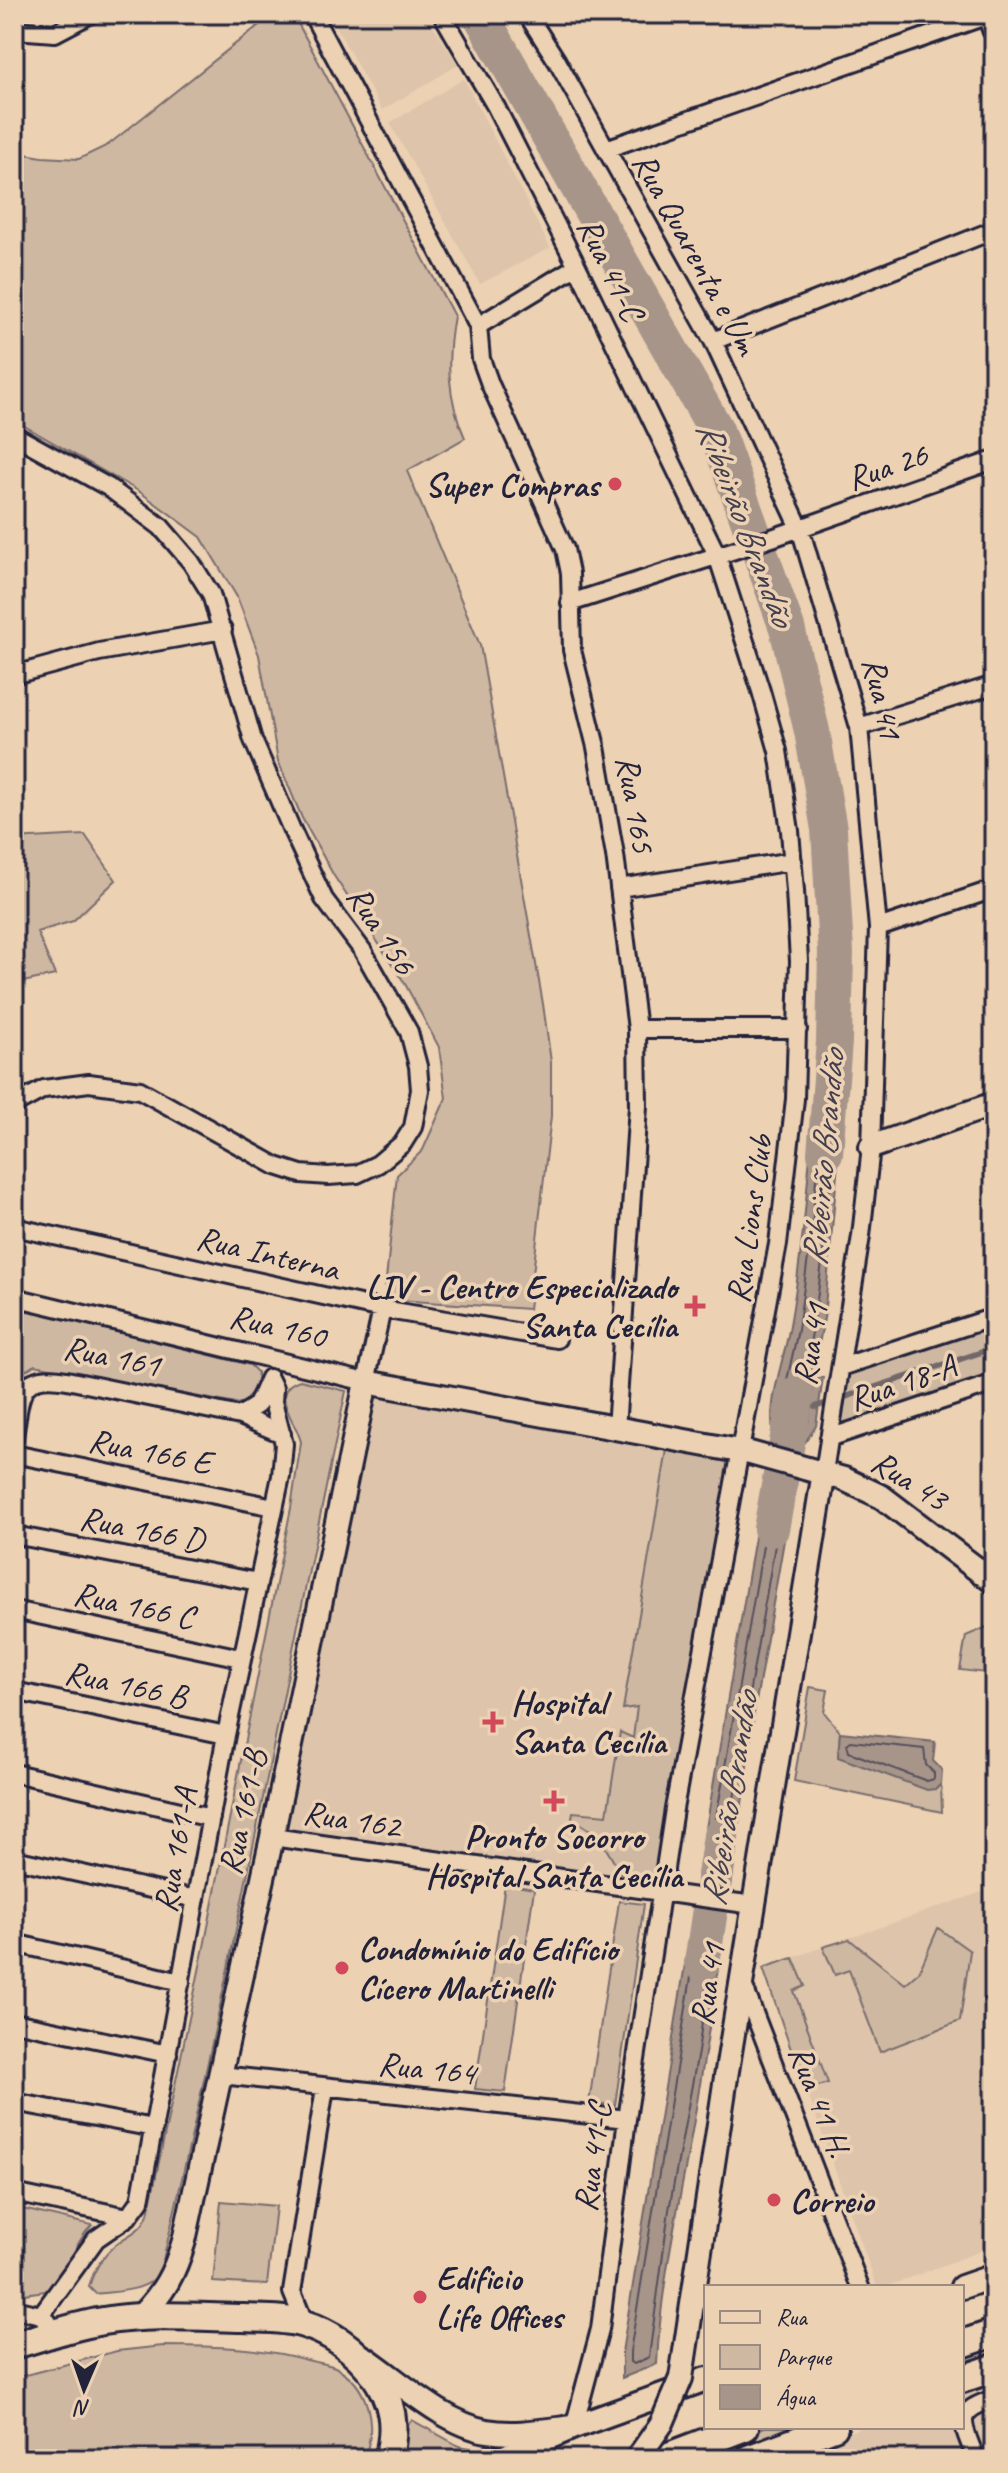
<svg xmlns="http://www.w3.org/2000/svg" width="1008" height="2473" viewBox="0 0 1008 2473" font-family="Caveat,sans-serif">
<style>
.built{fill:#ddc4aa}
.green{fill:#cfb8a2;stroke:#786d6e;stroke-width:2}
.water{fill:#a7958a;stroke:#72676a;stroke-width:2}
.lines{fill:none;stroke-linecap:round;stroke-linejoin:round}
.shore{stroke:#57505b;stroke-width:2}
.stream{stroke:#72676a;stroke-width:6}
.river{stroke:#a7958a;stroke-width:36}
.street-casing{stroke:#22223b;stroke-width:22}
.secondary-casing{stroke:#22223b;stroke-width:28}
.primary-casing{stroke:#22223b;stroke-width:32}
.street{stroke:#ecd1b3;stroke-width:16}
.secondary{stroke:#ecd1b3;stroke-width:22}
.primary{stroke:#ecd1b3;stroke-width:26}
.secondary-bridge-casing{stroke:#22223b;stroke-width:28;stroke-linecap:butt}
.secondary-bridge{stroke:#ecd1b3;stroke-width:22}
.poi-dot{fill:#d1495b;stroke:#ecd1b3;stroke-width:3}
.labels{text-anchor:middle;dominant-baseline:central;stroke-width:7;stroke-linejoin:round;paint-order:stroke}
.street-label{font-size:34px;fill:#22223b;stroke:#ecd1b3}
.poi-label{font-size:34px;font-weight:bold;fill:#22223b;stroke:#ecd1b3;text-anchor:start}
.water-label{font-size:36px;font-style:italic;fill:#433f4f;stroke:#ecd1b3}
</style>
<rect width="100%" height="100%" fill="#ecd1b3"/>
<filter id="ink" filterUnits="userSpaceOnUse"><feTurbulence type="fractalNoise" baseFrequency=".0125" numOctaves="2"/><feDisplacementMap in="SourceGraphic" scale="16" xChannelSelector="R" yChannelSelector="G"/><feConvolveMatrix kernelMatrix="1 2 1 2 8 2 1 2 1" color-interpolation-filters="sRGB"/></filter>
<g filter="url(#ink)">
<path class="built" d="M329,14H426L458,65L382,110Z
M464,79L550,248L480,284L390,123Z
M366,1382L669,1438L662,1893L272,1837Z
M994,1888V2246L885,2287H877L763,1968Z
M994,2382V2459H776L863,2427H962V2390Z"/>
<path class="green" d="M273,14H293L454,316C446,360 447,397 465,438L407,471L480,645L543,1004L551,1062V1116L529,1309L384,1299L397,1175L423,1150L446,1098L439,1047L404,982L334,876L302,818L278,761L259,655L237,597L201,537L140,492L14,420V152L42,157L79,159L108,145Z
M85,835L116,880L73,921L37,932L55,975L14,984V839Z
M14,1309L45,1314L250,1365L257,1372V1383L245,1402L236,1404L35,1365L16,1376L14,1381Z
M994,1317V1383L829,1438L841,1367Z
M300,1380L346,1391C284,1685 230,1980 160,2273C147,2292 117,2291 96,2294L89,2287C93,2272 103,2254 116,2244C129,2234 142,2231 148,2214L204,1947L291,1508L301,1442C297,1422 266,1391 300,1380Z
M669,1438L739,1451L662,1893L630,1889L598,1835L572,1818L573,1812L607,1815L620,1732L633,1738L637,1707L623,1709Z
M994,1624V1674L960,1670L966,1636Z
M810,1687L828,1690L824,1712L840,1732L838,1756L936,1789L941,1784L942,1812L794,1781Z
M505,1884L534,1889L505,2092L475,2089Z
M619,1901L644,1904L615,2105L589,2103Z
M938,1928L970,1951L960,2021L880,2052L849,1970L835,1975L823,1947L849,1939L905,1984L919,1972Z
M793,1958L805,1986L794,1991L828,2083L805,2090L763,1968Z
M221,2201L276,2206L267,2285L213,2282Z
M14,2207L92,2225C73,2244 69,2271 52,2290L24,2294L14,2292Z
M163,2346C213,2346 263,2347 311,2361C319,2363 328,2364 335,2367C370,2385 377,2426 364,2459H14V2378L117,2351Z
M412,2420L459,2446L487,2451L465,2459H402L407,2425Z
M765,2427H800L720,2459H684Z"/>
<path class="water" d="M814,1105L843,1107L824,1318L812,1380L823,1377L816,1426L804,1444L774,1439C766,1401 784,1363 790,1325C803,1252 808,1179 814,1105Z
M765,1477L794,1483L754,1713L731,1887L697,1882Z
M840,1732L935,1742L933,1761L942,1770L941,1784L936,1789L927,1790L838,1757Z
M693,1915L725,1919C714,1998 702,2076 688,2154C675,2223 660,2294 657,2364L622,2378V2352Z"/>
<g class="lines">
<path class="shore" d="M824,1114H832L835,1118C829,1205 821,1291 804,1377L813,1391L808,1423L798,1435L782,1432L778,1421L798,1330L812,1229L821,1117Z
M773,1488L782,1489L784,1493L746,1712L724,1874L721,1877L710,1876L707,1871Z
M851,1741L924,1749L926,1765L934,1773V1779L927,1781L849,1752L847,1744Z
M703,1925L713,1926L715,1930L698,2052L669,2210L649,2357L634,2364L630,2362V2352L699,1928Z"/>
<path class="stream" d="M815,1407L994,1348"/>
<path class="river" d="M480,14L716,430L787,628L812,731L829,829L836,953L834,1042L825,1153
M771,1529L796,1394
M702,1963L721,1836"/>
<g class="street-casing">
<path id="street" d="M312,14L478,326L481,359L490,384L565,549L570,573L572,650L596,747L615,855L637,1029L638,1106L616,1429
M442,14L496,107L577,266L717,555L761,691L778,751L790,831L795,891L799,961L795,1099L778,1244L674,1809L627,2119L600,2329L574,2427
M527,14L557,61L713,341L800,528L859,727L878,928L871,1147L861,1236L824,1472
M14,30L55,33L91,14
M606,149L991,14
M478,326L577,266
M713,341L994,230
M14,435L108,487L161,527L191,562L211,594L253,740L291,828L324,899L363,951L409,1032L418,1066L420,1090L413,1127L403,1143L378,1164L357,1174L328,1176L301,1174L276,1166L140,1090L89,1083L44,1089L14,1105
M570,603L772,538L994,460
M14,675L99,652L223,630
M859,727L994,685
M619,888L793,861
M878,928L994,889
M637,1029H798
M14,1227L382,1309L557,1339
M14,1297L366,1382L382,1309
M841,1367L994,1317
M240,1416L257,1405L269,1378
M14,1437C21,1397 17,1371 67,1380L240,1416L282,1434
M829,1438L994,1383
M14,1454L274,1507
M14,1535L258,1582
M14,1610L241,1658
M14,1691L226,1735
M14,1773L211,1818
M272,1837L753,1905
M14,1859L196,1899
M14,1943L181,1982
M742,1982L860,2287
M14,2022L168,2054
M221,2075L627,2119
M14,2102L154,2128
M14,2193L128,2217
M14,2309L41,2315L48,2322
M41,2315L96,2239L128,2217L140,2201L226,1735L281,1476L284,1444L273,1402L274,1388L269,1378
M305,2324L292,2292L325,2088
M976,2459C963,2424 951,2412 994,2399"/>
</g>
<g class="secondary-casing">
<path id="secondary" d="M989,14L994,29
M871,1147L994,1104
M726,2077L824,1472
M962,2287L994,2276
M140,2317C164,2292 174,2275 184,2241L272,1837L366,1382L750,1453L844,1479L882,1497L994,1582
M365,2358C400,2382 445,2424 487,2431C515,2436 546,2430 574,2427
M499,2459L574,2427L706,2379"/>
</g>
<g class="primary-casing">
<path id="primary" d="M962,2344L994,2333
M14,2345C43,2337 72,2326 103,2321C149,2313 197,2317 243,2318C263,2319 285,2318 304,2324C333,2333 355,2350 373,2373C393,2401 397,2426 388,2459
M962,2379L994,2368
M661,2459L745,2427
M748,2459L834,2427"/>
</g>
<use href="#street" class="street"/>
<use href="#secondary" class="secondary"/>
<use href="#primary" class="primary"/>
<g class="secondary-bridge-casing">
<path id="secondary-bridge" d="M637,2459L662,2423L681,2378L726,2077"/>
</g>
<use href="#secondary-bridge" class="secondary-bridge"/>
</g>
</g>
<g class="poi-dot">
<circle cx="615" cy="484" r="8"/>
<path d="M691 1294h8v8h8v8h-8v8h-8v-8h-8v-8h8z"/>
<path d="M489 1710h8v8h8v8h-8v8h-8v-8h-8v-8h8z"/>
<path d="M550 1789h8v8h8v8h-8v8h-8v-8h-8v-8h8z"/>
<circle cx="342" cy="1968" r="8"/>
<circle cx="774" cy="2200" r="8"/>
<circle cx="420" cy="2297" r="8"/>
</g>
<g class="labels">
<g class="street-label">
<text transform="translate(696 253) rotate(61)">Rua Quarenta e Um</text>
<text transform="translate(611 269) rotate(64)">Rua 41-C</text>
<text transform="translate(887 466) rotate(-19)">Rua 26</text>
<text transform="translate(883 698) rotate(77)">Rua 41</text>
<text transform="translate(636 804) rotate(80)">Rua 165</text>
<text transform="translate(382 930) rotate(57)">Rua 156</text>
<text transform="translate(749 1219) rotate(-82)">Rua Lions Club</text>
<text transform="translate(268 1253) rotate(13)">Rua Interna</text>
<text transform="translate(278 1326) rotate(13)">Rua 160</text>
<text transform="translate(810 1344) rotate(-81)">Rua 41</text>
<text transform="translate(112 1356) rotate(11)">Rua 161</text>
<text transform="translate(902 1382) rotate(-19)">Rua 18-A</text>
<text transform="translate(150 1451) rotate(11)">Rua 166 E</text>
<text transform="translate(910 1480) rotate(32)">Rua 43</text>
<text transform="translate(142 1529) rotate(11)">Rua 166 D</text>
<text transform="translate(134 1605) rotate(12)">Rua 166 C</text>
<text transform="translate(126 1684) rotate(12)">Rua 166 B</text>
<text transform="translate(242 1812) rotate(-78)">Rua 161-B</text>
<text transform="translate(352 1819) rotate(9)">Rua 162</text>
<text transform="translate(175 1850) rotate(-80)">Rua 161-A</text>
<text transform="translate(707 1984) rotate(-81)">Rua 41</text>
<text transform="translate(427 2068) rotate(6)">Rua 164</text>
<text transform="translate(820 2101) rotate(69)">Rua 41 H.</text>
<text transform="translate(592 2157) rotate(-82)">Rua 41-C</text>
</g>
<g class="poi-label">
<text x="599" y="484" text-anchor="end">Super Compras</text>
<text x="677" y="1286" text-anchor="end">LIV - Centro Especializado<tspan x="677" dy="39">Santa Cecília</tspan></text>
<text x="511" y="1702">Hospital<tspan x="511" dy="39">Santa Cecília</tspan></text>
<text x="554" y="1836" text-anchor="middle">Pronto Socorro<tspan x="554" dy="39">Hospital Santa Cecília</tspan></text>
<text x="358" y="1948">Condomínio do Edifício<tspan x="358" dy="39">Cícero Martinelli</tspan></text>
<text x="790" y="2200">Correio</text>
<text x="436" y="2277">Edificio<tspan x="436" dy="39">Life Offices</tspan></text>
</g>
<g class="water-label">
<text transform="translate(746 523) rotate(69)">Ribeirão Brandão</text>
<text transform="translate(823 1158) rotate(-85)">Ribeirão Brandão</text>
<text transform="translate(729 1799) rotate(-81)">Ribeirão Brandão</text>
</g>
</g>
<rect width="1008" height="2473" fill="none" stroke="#ecd1b3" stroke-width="48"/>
<rect x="24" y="24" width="960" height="2425" fill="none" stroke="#22223b" stroke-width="3" filter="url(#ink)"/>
<rect x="704" y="2285" width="260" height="144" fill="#ecd1b3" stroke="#9b8b83" stroke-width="2"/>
<rect x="720" y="2311" width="40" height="12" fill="#ecd1b3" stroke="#9b8b83" stroke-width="2"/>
<text x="776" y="2325" font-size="24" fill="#22223b">Rua</text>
<rect x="720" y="2345" width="40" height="24" fill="#cfb8a2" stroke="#9b8b83" stroke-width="2"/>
<text x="776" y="2365" font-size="24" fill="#22223b">Parque</text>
<rect x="720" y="2385" width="40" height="24" fill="#a7958a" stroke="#9b8b83" stroke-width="2"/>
<text x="776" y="2405" font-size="24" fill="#22223b">Água</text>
<g transform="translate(84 2389) rotate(182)" stroke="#ecd1b3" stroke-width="6" paint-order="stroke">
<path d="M0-6L14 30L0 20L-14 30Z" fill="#22223b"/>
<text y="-12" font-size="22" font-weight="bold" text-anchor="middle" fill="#22223b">N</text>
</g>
</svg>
